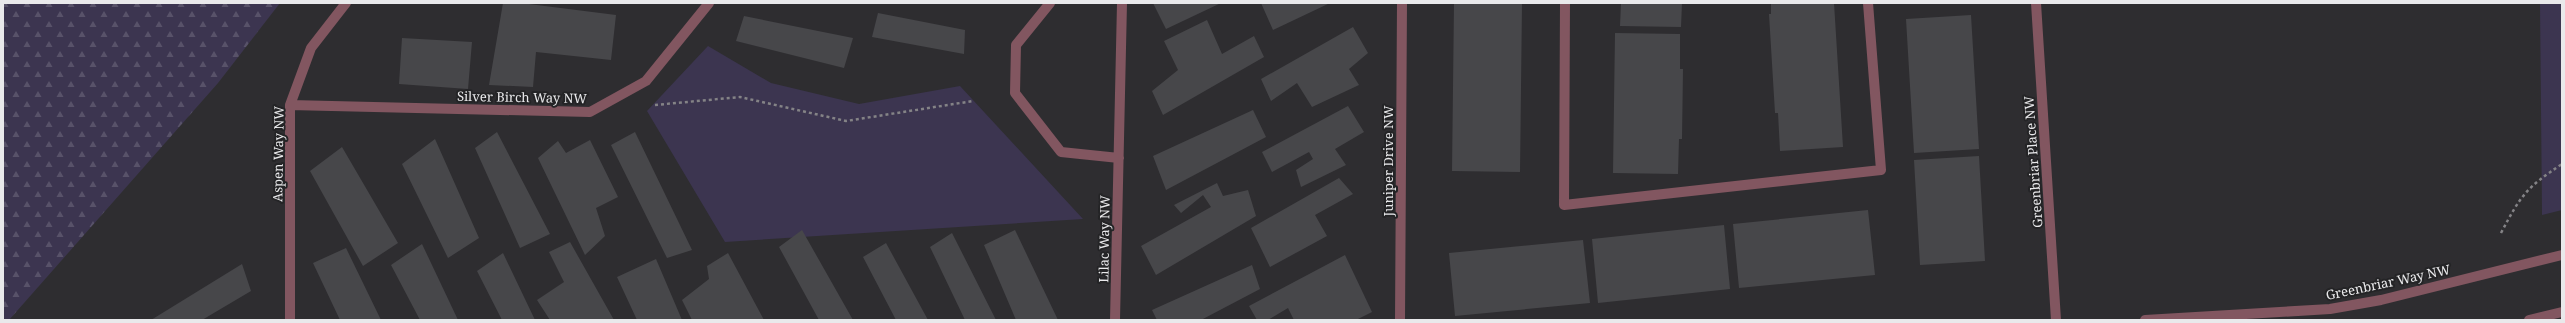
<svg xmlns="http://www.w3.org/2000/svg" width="2565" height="323" viewBox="0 0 2565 323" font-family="'Noto Serif',serif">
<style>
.forest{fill:url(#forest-firs)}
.green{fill:#3c3550}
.building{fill:#47474a}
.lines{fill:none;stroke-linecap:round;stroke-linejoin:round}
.path{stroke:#848386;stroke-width:2.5;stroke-dasharray:3 3;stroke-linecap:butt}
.service{stroke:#825660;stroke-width:10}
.minor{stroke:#825660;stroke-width:10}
.labels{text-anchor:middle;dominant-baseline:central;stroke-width:4;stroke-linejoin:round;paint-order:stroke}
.street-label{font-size:13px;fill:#e9e9eb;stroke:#242426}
</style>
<defs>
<pattern id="forest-firs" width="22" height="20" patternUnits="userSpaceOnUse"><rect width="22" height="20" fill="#3c3550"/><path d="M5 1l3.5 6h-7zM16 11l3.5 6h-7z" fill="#585269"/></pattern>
</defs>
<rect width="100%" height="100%" fill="#2e2d30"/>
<path class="forest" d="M3,3H280L218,83L9,320H3Z"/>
<path class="green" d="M2540,3H2562V210L2542,215Z
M708,46L771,83L859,104L960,86L1083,219L725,242L647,111Z"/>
<path class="building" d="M503,3H521L616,15L611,60L536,52L533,87L489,85Z
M1153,3H1221L1166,29Z
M1261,3H1330L1273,30Z
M1454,3H1522L1520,172L1452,171Z
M1621,3H1682L1681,27L1620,26Z
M1771,3H1834L1843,147L1780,151L1778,113H1775L1769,14H1771Z
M878,13L965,30L964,54L872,37Z
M1971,15L1979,149L1914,153L1906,19Z
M744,16L853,38L844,68L736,41Z
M1207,20L1222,54L1254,36L1264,57L1163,115L1152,91L1178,70L1164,41Z
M1353,27L1368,53L1349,69L1359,85L1312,107L1297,83L1271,101L1261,79Z
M1615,33L1680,34V69H1683L1682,139H1679L1678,174L1613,173Z
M402,38L472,42L468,89L399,84Z
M1348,106L1364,132L1335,149L1346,165L1301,187L1296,170L1313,159L1309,152L1272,172L1262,152Z
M1253,110L1266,137L1166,190L1153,156Z
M497,132L550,234L520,248L475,148Z
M635,132L692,250L667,258L611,145Z
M435,139L479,238L448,258L402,164Z
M590,140L618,197L596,208L605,236L585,255L538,158L558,141L566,153Z
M342,147L398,243L363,266L310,171Z
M1979,156L1985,261L1920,265L1914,160Z
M1339,178L1353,194L1315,215L1327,236L1270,267L1251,228Z
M1217,183L1223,196L1248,190L1256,216L1156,275L1141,246L1211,207L1203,195L1181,213L1174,205Z
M1868,210L1875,275L1739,288L1733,224Z
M1724,225L1730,289L1598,303L1592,239Z
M802,230L853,320H819L779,247Z
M1015,230L1058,320H1016L984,245Z
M952,233L996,320H965L930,247Z
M1583,240L1590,303L1455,316L1449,253Z
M570,242L614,320H550L537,300L564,282L549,252Z
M886,243L928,320H896L863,257Z
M422,244L458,320H420L391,265Z
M346,248L381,320H340L313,263Z
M503,253L535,320H502L477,271Z
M728,253L764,320H692L682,300L709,279L707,266Z
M1345,255L1372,312L1356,320H1294L1288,308L1268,320H1257L1249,306Z
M656,259L682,320H637L617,277Z
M242,264L251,291L202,320H151Z
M1252,265L1260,289L1201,320H1157L1152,310Z"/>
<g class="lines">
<path class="path" d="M655,105L740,97L846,121L973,101
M2501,233C2521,195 2526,188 2562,164"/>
<path class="service" d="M1050,3L1016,45L1015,93L1061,152L1119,158
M1565,3L1564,205L1881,170L1868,3
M290,105L590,112L646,81L709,3
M290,320V105L311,48L346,3
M1115,320L1122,3"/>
<path class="minor" d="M2036,3L2056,320
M1400,320L1402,3
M2145,320L2330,309L2381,300L2562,255
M2529,320L2562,312"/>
</g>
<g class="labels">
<g class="street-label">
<text transform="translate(522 97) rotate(1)">Silver Birch Way NW</text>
<text transform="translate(278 154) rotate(-89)">Aspen Way NW</text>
<text transform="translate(1388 161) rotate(-90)">Juniper Drive NW</text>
<text transform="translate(2033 162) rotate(-94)">Greenbriar Place NW</text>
<text transform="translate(1104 239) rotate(-89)">Lilac Way NW</text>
<text transform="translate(2388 282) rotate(-12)">Greenbriar Way NW</text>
</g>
</g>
<rect width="2565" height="323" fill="none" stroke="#e9e9eb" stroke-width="8"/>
</svg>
